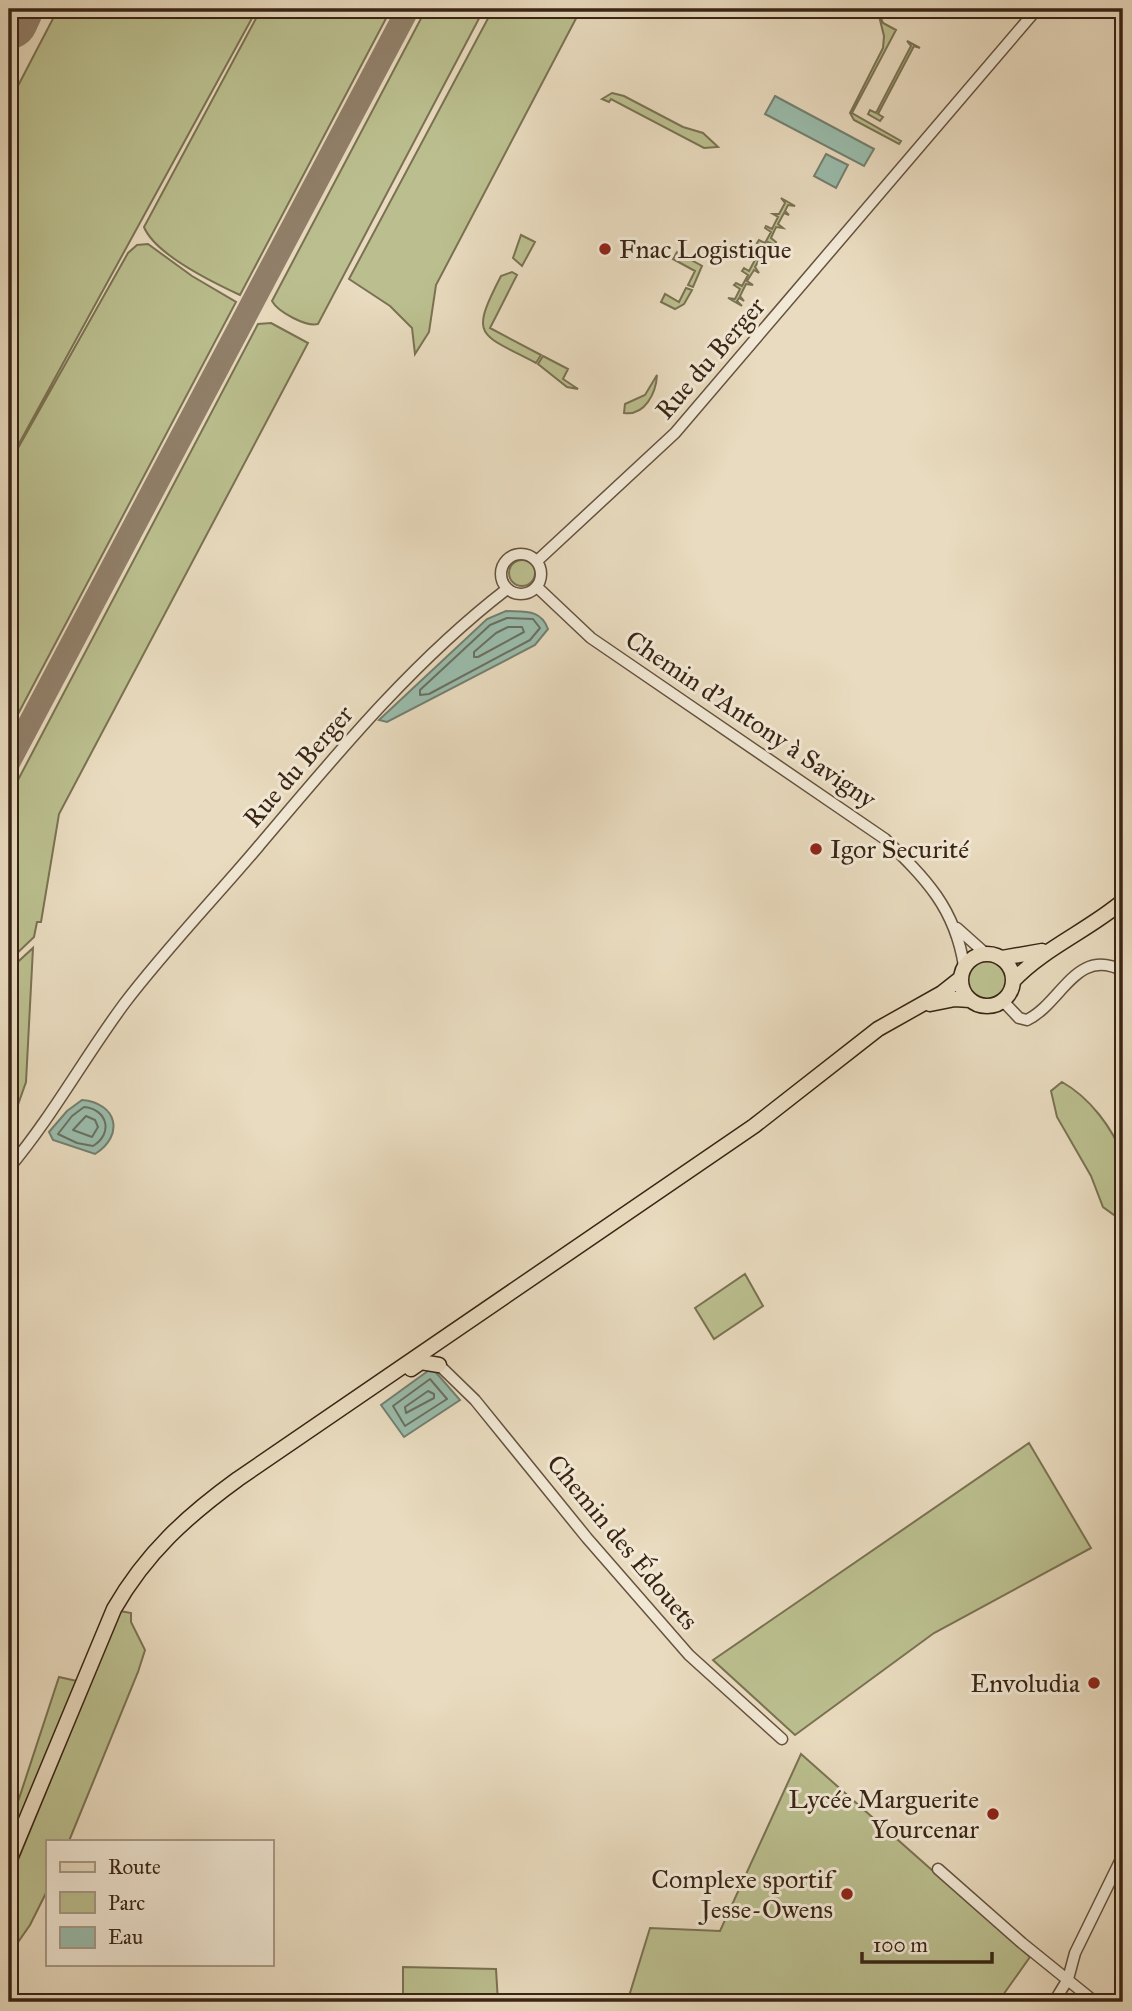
<svg xmlns="http://www.w3.org/2000/svg" width="1132" height="2011" viewBox="0 0 1132 2011" font-family="'IM FELL Great Primer',serif">
<style>
.green{fill:#bbbf8f;stroke:#7a7252;stroke-width:2}
.water{fill:#99bcac;stroke:#737f6f;stroke-width:2}
.lines{fill:none;stroke-linecap:round;stroke-linejoin:round}
.shore{stroke:#697060;stroke-width:2}
.taxiway{stroke:#91806a;stroke-width:23}
.runway{stroke:#91806a;stroke-width:58}
.minor-casing{stroke:#65523f;stroke-width:13}
.major-casing{stroke:#392414;stroke-width:17}
.minor{stroke:#f1e8d5;stroke-width:10}
.major{stroke:#e9dbbf;stroke-width:14}
.poi-dot{fill:#8f2418;stroke:#f1e8d5;stroke-width:2.5}
.labels{text-anchor:middle;dominant-baseline:central;stroke-width:6;stroke-linejoin:round;paint-order:stroke}
.poi-label{font-size:26px;fill:#392414;stroke:#f1e8d5;text-anchor:end}
.street-label{font-size:26px;fill:#392414;stroke:#f1e8d5}
</style>
<rect width="100%" height="100%" fill="#e9dbbf"/>
<filter id="stains"><feTurbulence type="fractalNoise" baseFrequency=".00286" numOctaves="4"/><feColorMatrix values="0 0 0 0 .2 0 0 0 0 .09 0 0 0 0 .02 0 0 0 .5 -.17"/></filter>
<radialGradient id="worn" r=".72"><stop offset=".6" stop-color="#630" stop-opacity="0"/><stop offset="1" stop-color="#630" stop-opacity=".3"/></radialGradient>
<path class="green" d="M58,9H257L9,462V103Z
M261,9H391L240,295C214,283 155,254 144,227Z
M426,9H484L318,324C306,327 278,312 272,301Z
M493,9H581L436,285L429,332L415,354L412,328L390,306L349,279Z
M878,12L883,23L896,30L852,113L901,141L899,144L854,120L850,113L883,48L884,36Z
M907,41L920,48L914,46L878,114L883,117L880,121L868,114L870,110L876,113L911,46Z
M612,93L624,96L683,127L703,133L718,147L704,148L611,99L609,102L602,99Z
M781,198L795,206L788,205L785,211L789,215L784,213L778,224L783,228L776,227L771,238L776,242L775,245L768,242L763,253L768,256L767,258L761,256L755,267L759,273L754,270L747,281L753,285L746,284L740,296L744,301L739,298L737,301L742,306L728,298L735,299L740,289L734,285L736,283L742,286L748,275L742,271L744,268L749,271L755,260L749,257L751,254L757,256L763,246L757,243L759,240L765,243L771,232L765,228L766,226L772,229L778,217L773,214H779L785,203Z
M521,235L535,242L522,266L513,258Z
M148,244L192,276L236,302L9,731V464L128,253L137,245Z
M677,252L702,266L693,287L688,285L695,271L673,259Z
M512,272L517,275L490,328L541,355L536,363C479,333 469,338 501,276Z
M686,288L692,290L684,304L675,309L661,302L665,294L679,302Z
M271,323L308,343L59,814L41,922H37L34,937L9,961V797L258,324Z
M543,356L568,369L563,379L578,389L567,387L538,364Z
M657,375C656,393 645,416 624,413L625,404L645,395Z
M509 573a13 13 0 1 1 26 0a13 13 0 1 1-26 0Z
M33,948L26,1082L9,1130V970Z
M966 980a21 21 0 1 1 42 0a21 21 0 1 1-42 0Z
M1062,1082C1089,1097 1113,1128 1123,1157V1255L1115,1229L1118,1218L1103,1207L1091,1176L1057,1117L1051,1091Z
M745,1274L763,1306L714,1339L695,1308Z
M1029,1443L1091,1548L934,1633L795,1735L713,1660Z
M120,1611L131,1613V1622L145,1650L138,1672L69,1841H47V1891L30,1925L9,1955V1882Z
M59,1677L77,1681L9,1847V1829Z
M801,1754L1030,1957L998,2002H630V1993L650,1928L720,1931Z
M403,1967L496,1969L498,2002H403Z"/>
<path class="water" d="M775,96L874,149L864,166L765,114Z
M826,154L848,165L836,188L814,176Z
M506,611C525,612 541,609 548,629L535,645L387,722L379,720L487,619Z
M82,1100C117,1103 125,1135 95,1154L53,1140L49,1132L67,1111Z
M432,1368L460,1400L404,1437L381,1405Z"/>
<g class="lines">
<path class="shore" d="M507,618L533,619L540,628L530,640L429,694L420,695V690L490,625Z
M508,627H522L524,632L478,657H474V652L496,633Z
M84,1107C107,1109 114,1133 93,1146L77,1143L58,1134L72,1116Z
M86,1116L95,1120L98,1127L92,1137L73,1130Z
M430,1379L447,1399L405,1426L393,1406Z
M428,1391L434,1394V1398L406,1413L405,1407Z"/>
<path class="taxiway" d="M9,762L408,9"/>
<path class="runway" d="M9,20L14,9"/>
<g class="minor-casing">
<path id="minor" d="M501 574a20 20 0 1 1 40 0a20 20 0 1 1-40 0Z
M537,561L675,433L1037,9
M537,587L591,638L885,839C926,879 955,908 964,966
M957,928L985,953
M1003,1001L1019,1018L1027,1020C1062,1003 1076,946 1123,971
M9,1168C52,1117 84,1058 124,1004C165,950 214,899 258,847C335,756 412,662 507,589
M439,1365L475,1400L587,1538L689,1655L782,1739
M938,1869L1022,1943L1095,2002
M1054,2002L1068,1979L1075,1953L1123,1855"/>
</g>
<g class="major-casing">
<path id="major" d="M961 980a26 26 0 1 1 52 0a26 26 0 1 1-52 0Z
M1002,958L1042,951
M1013,981C1044,948 1089,930 1123,901
M930,1004L955,999L970,1000
M411,1369L421,1362L439,1365
M9,1861L114,1609C146,1553 187,1516 238,1479L754,1126L878,1029L942,993L961,978"/>
</g>
<use href="#minor" class="minor"/>
<use href="#major" class="major"/>
</g>
<g class="poi-dot">
<circle cx="605" cy="249" r="7"/>
<circle cx="816" cy="849" r="7"/>
<circle cx="1094" cy="1683" r="7"/>
<circle cx="993" cy="1814" r="7"/>
<circle cx="847" cy="1894" r="7"/>
</g>
<g class="labels">
<g class="poi-label">
<text x="619" y="249" text-anchor="start">Fnac Logistique</text>
<text x="830" y="849" text-anchor="start">Igor Securité</text>
<text x="1080" y="1683">Envoludia</text>
<text x="979" y="1799">Lycée Marguerite<tspan x="979" dy="30">Yourcenar</tspan></text>
<text x="833" y="1879">Complexe sportif<tspan x="833" dy="30">Jesse-Owens</tspan></text>
</g>
<g class="street-label">
<text transform="translate(710 358) rotate(-49)">Rue du Berger</text>
<text transform="translate(751 719) rotate(34)">Chemin d'Antony à Savigny</text>
<text transform="translate(298 766) rotate(-49)">Rue du Berger</text>
<text transform="translate(623 1542) rotate(50)">Chemin des Édouets</text>
</g>
</g>
<rect width="1132" height="2011" fill="none" stroke="#e9dbbf" stroke-width="35"/>
<rect x="10" y="10" width="1111" height="1990" fill="none" stroke="#392414" stroke-width="3.5"/>
<rect x="18" y="18" width="1097" height="1976" fill="none" stroke="#392414" stroke-width="2"/>
<rect x="46" y="1840" width="228" height="126" fill="#f1e8d5" stroke="#a79a88" stroke-width="2"/>
<rect x="60" y="1862" width="35" height="10" fill="#e9dbbf" stroke="#a79a88" stroke-width="2"/>
<text x="108" y="1874" font-size="21" fill="#392414">Route</text>
<rect x="60" y="1892" width="35" height="21" fill="#bbbf8f" stroke="#a79a88" stroke-width="2"/>
<text x="108" y="1910" font-size="21" fill="#392414">Parc</text>
<rect x="60" y="1927" width="35" height="21" fill="#99bcac" stroke="#a79a88" stroke-width="2"/>
<text x="108" y="1944" font-size="21" fill="#392414">Eau</text>
<path d="M862 1952v10h130v-10" fill="none" stroke="#392414" stroke-width="3.5"/>
<text x="873" y="1952" font-size="21" fill="#392414" stroke="#f1e8d5" stroke-width="5" paint-order="stroke">100 m</text>
<rect width="100%" height="100%" filter="url(#stains)"/>
<rect width="100%" height="100%" fill="url(#worn)"/>
</svg>
